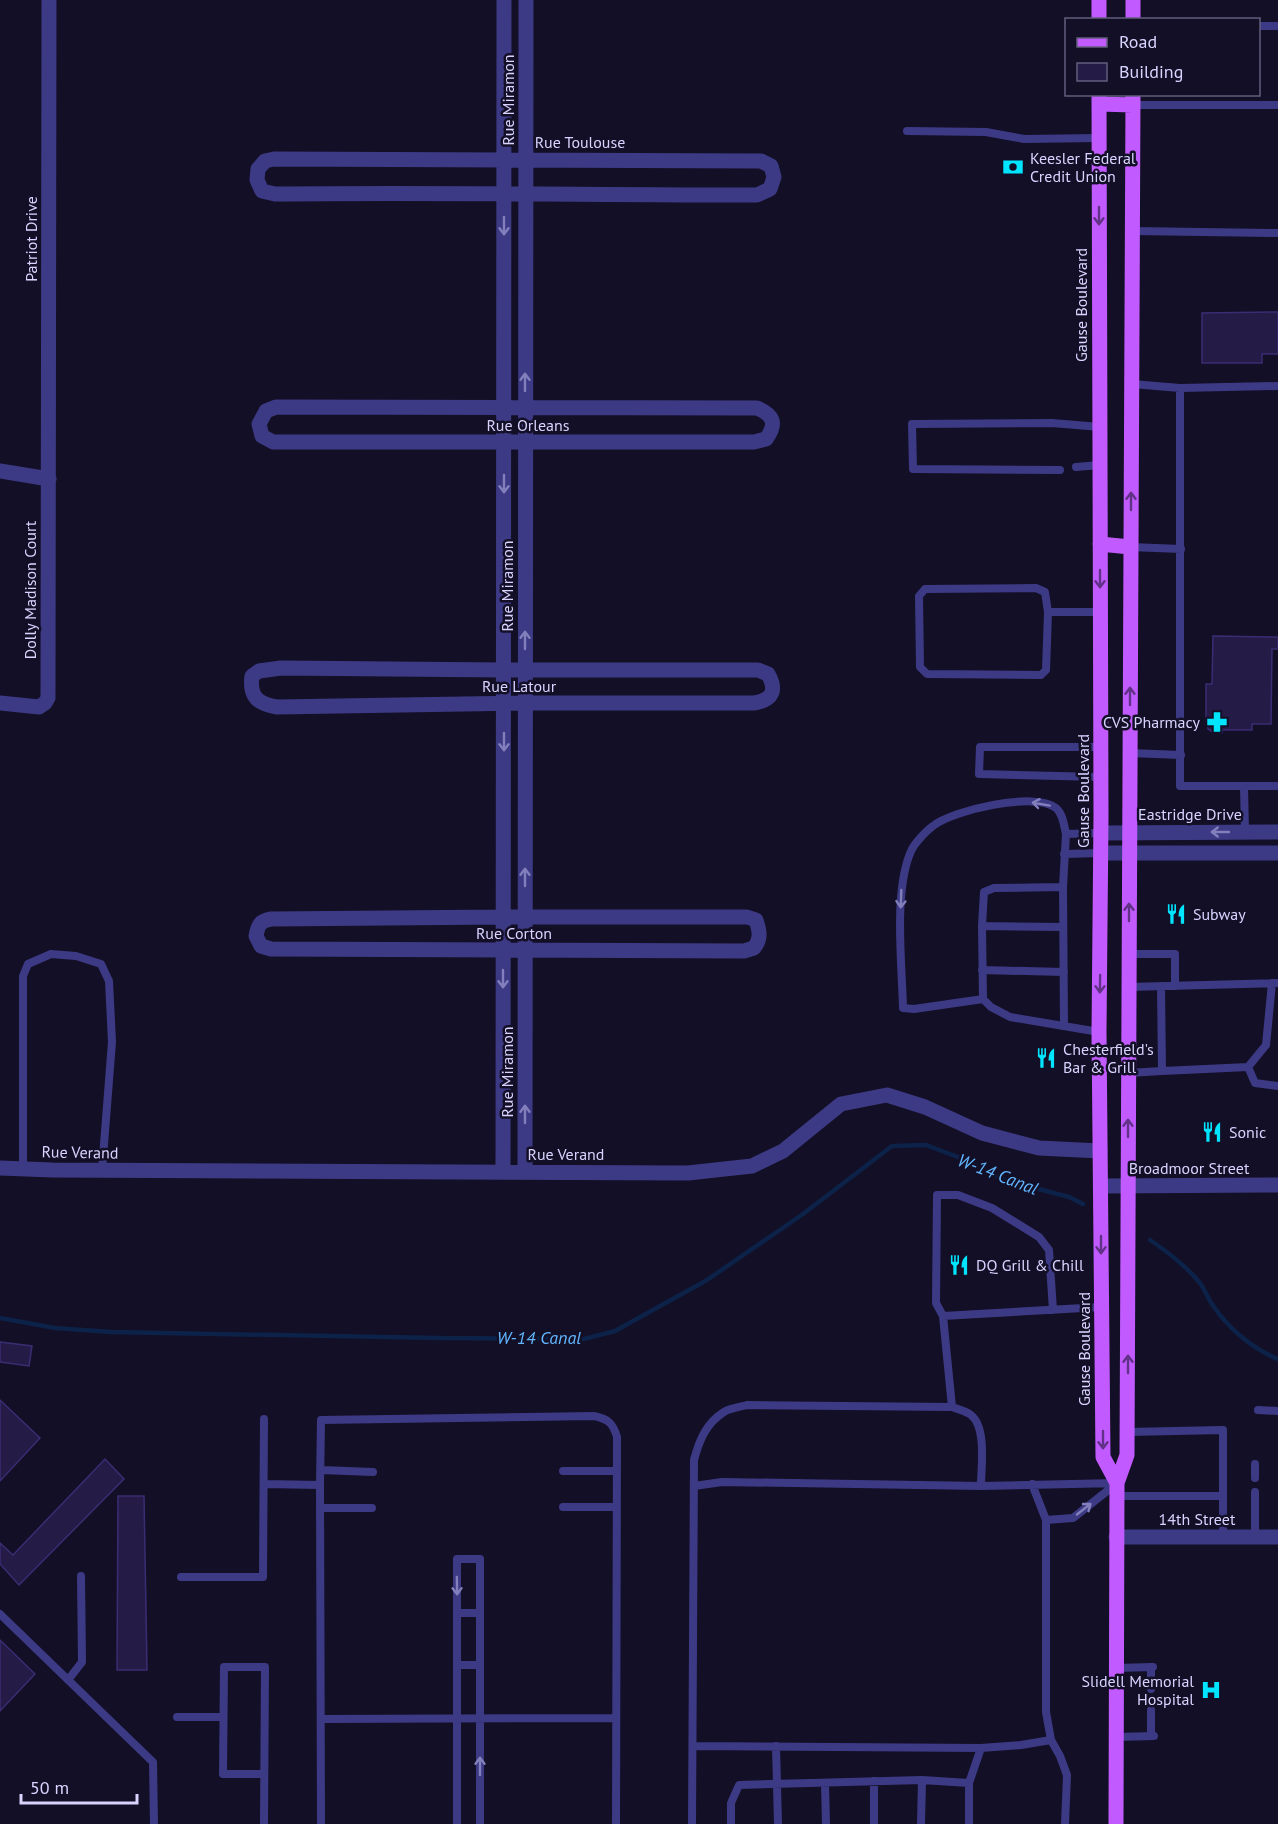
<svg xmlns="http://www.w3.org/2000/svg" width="1278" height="1824" viewBox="0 0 1278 1824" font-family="'PT Sans',sans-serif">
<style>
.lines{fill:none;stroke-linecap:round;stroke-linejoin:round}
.stream{stroke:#0c2248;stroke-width:4.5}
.building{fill:#241b47;stroke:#3b2d73;stroke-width:1.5}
.service{stroke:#3d3a85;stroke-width:8}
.minor{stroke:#3d3a85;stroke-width:15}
.primary{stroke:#c25bff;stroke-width:15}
.oneway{stroke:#623188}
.oneway2{stroke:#837fbc}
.labels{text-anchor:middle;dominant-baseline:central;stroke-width:5;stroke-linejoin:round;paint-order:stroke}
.street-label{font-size:16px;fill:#d9d4ff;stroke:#130f26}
.poi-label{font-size:16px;fill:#d9d4ff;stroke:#130f26;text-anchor:start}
.water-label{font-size:18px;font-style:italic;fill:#62b6ff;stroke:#130f26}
</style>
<rect width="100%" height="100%" fill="#130f26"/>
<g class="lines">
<path class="stream" d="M1150,1240C1168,1252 1186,1266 1200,1283C1205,1290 1208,1299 1214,1307C1229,1329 1253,1349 1278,1359
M0,1318L55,1328L111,1332L438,1338L584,1339L615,1331L707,1280L803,1214L892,1146L926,1145L963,1159L1004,1180L1069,1197L1083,1204"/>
</g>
<path class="building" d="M1278,312V354H1262V363H1202V313Z
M1213,636L1278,637V649H1272L1271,724H1252V730H1222V733L1213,732L1208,729L1206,721V684H1212Z
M0,1342L32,1346L29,1366L0,1362Z
M0,1400L40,1438L0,1481Z
M105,1459L124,1479L19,1585L0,1564V1543L13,1555Z
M118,1496H144L147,1670H117Z
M0,1640L35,1674L0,1711Z"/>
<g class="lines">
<path class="service" d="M1258,26H1278
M1133,105H1278
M907,131L986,132L1024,139L1099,138
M1132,231L1278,233
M1132,384L1180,388L1278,386
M1180,388V786H1278
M1076,467L1100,465
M1060,470L913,469L912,424L1052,423L1100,427
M1130,547L1181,549
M1048,612L1046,670L1041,675L927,674L920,667L919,596L925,589L1036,588L1045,592L1048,612H1100
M1101,747H980L979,774L1101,777
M1129,753L1181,755
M1244,786L1245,832
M1064,854L1101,853
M1063,887L994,888L984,892L982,926L983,999L991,1007L1010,1017L1099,1032
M982,926L1063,927
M1128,954H1175V986
M982,970L1064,972
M1128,987L1278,983
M983,999L914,1009L903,1008C902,964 893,888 912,849C916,842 926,831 933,826C953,810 1036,791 1056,808C1063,814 1064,825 1066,834L1101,833
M1064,1026L1063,887L1066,834
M1248,1067L1266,1045L1272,983
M1162,1071L1248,1067L1255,1083L1278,1086
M1128,1073L1162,1071L1161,986
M23,1169V976L28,964L51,954L76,956L101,964L109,981L112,1042L102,1170
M1053,1310L1049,1250L1039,1237L992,1208L958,1195H937L936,1303L943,1316L1101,1307
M943,1316L952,1407
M1258,1410L1278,1411
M1127,1432L1223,1430V1537
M1255,1464V1478
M321,1470L373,1472
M563,1471H617
M264,1484L320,1485L321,1420L594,1416C608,1419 613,1423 617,1437L616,1824
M1032,1484L1046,1520V1712L1051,1740L1060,1756L1067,1775L1065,1824
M320,1485L321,1824
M694,1486L722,1482L981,1486L1117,1483
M1255,1492V1537
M1117,1496H1223
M563,1507H617
M320,1508H372
M1046,1520L1073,1518L1116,1484
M181,1577H263L264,1419
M457,1613H480
M0,1614L153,1762L154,1824
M457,1665H480
M1151,1667V1689
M1116,1668L1153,1667
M68,1680L82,1662L81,1576
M1151,1710V1736
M177,1717H223
M321,1719L616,1718
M1116,1737L1154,1736
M693,1746L981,1748L1021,1745L1051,1740
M776,1746L778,1824
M825,1783L826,1824
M264,1824L265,1667H224L223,1774H264
M457,1824V1559H480V1824
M692,1824L694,1460C699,1441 706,1423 724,1412C730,1408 740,1407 747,1405L952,1407C958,1409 966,1411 971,1415C987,1428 981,1467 981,1486
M731,1824V1803L739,1785L922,1780L969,1783
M874,1824V1781
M921,1824L922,1780
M969,1824V1783L981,1748"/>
<path class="minor" d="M274,159L761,161L771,166L774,177L770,189L757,195C596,195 435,192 275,194L262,191L257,180L258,169L265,161Z
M276,407L757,408C774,415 777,424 766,439L754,442H273L262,436L259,424L266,411Z
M0,471L49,479
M281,668L504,670H758L768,674C777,690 773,700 754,703H525L277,707C258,704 249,697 252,676L259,671Z
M0,703L39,707L45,703L48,698L49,0
M1101,833L1278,832
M1101,853H1278
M503,917H747L756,920C760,932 761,939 754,948L744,951L271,949L261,946L256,936C258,925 260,921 271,919Z
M0,1168L52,1170L688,1173L752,1166L783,1151L841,1104L887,1095L925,1107L982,1133L1039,1148L1100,1151
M503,1172L504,0
M525,1172L526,0
M1101,1186L1278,1185
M1116,1537H1278"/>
<path class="primary" d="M1099,0V20
M1133,20V0
M1099,94L1101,816L1099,1032L1103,1457L1117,1483
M1099,104L1133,105
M1100,544L1130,547
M1116,1824L1117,1483L1127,1455L1133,94"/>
</g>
<defs><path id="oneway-shaft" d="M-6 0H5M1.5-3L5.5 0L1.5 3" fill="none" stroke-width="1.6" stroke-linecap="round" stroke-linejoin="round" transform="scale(1.5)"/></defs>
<g class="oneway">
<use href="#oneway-shaft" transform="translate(1099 216) rotate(90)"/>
<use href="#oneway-shaft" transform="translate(1131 501) rotate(-90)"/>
<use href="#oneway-shaft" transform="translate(1100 579) rotate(90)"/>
<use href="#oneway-shaft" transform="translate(1130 696) rotate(-90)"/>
<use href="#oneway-shaft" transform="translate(1129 912) rotate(-90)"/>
<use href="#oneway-shaft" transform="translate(1100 984) rotate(91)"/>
<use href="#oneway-shaft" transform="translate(1128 1128) rotate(-90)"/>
<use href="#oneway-shaft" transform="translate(1101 1245) rotate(90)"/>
<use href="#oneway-shaft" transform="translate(1128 1364) rotate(-90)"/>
<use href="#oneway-shaft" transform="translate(1103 1440) rotate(90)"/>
</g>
<g class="oneway2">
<use href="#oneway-shaft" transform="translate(504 226) rotate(90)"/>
<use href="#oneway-shaft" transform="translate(525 382) rotate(-90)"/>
<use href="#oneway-shaft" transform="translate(504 484) rotate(90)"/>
<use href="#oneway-shaft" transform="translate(525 640) rotate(-90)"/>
<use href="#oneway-shaft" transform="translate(504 742) rotate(90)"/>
<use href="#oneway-shaft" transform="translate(1041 804) rotate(-170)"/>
<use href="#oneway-shaft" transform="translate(1220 832) rotate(-180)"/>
<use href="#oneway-shaft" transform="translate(525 877) rotate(-90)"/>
<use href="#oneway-shaft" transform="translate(901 899) rotate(92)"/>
<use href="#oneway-shaft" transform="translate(503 979) rotate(90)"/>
<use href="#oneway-shaft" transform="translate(525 1114) rotate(-90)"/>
<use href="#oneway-shaft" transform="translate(1084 1509) rotate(-38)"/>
<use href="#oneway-shaft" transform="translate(457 1586) rotate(89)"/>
<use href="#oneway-shaft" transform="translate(480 1766) rotate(-90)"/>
</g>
<defs>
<g id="bank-bare" transform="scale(1.62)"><path d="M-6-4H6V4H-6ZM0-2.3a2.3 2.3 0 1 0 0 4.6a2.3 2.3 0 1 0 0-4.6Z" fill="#00e5ff" stroke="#130f26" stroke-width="2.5" paint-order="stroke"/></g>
<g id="pharmacy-bare" transform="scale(1.62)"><path d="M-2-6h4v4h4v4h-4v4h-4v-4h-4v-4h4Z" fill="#00e5ff" stroke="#130f26" stroke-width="2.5" paint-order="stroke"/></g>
<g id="restaurant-bare" transform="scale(1.62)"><path d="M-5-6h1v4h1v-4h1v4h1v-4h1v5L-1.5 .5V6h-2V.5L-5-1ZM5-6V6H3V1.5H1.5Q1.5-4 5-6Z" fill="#00e5ff" stroke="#130f26" stroke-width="2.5" paint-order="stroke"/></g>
<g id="hospital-bare" transform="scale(1.62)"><path d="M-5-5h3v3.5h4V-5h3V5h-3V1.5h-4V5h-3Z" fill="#00e5ff" stroke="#130f26" stroke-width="2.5" paint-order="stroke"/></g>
</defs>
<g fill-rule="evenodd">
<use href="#bank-bare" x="1013" y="167"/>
<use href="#pharmacy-bare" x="1217" y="722"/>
<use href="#restaurant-bare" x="1176" y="914"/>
<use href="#restaurant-bare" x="1046" y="1058"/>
<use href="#restaurant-bare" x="1212" y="1132"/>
<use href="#restaurant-bare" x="959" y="1265"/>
<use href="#hospital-bare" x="1211" y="1690"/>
</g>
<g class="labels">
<g class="street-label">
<text transform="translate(508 100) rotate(-90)">Rue Miramon</text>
<text x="580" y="142">Rue Toulouse</text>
<text transform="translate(31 239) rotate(-90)">Patriot Drive</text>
<text transform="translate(1081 305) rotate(-90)">Gause Boulevard</text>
<text x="528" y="425">Rue Orleans</text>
<text transform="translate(507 586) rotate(-90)">Rue Miramon</text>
<text transform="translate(30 590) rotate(-90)">Dolly Madison Court</text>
<text x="519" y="686">Rue Latour</text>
<text transform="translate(1083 791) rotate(-90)">Gause Boulevard</text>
<text x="1190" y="814">Eastridge Drive</text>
<text x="514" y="933">Rue Corton</text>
<text transform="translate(507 1072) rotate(-90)">Rue Miramon</text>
<text transform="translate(80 1152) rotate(1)">Rue Verand</text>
<text x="566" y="1154">Rue Verand</text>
<text x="1189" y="1168">Broadmoor Street</text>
<text transform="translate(1084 1349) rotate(-90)">Gause Boulevard</text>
<text x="1197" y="1519">14th Street</text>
</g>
<g class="poi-label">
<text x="1030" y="158">Keesler Federal<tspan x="1030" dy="18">Credit Union</tspan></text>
<text x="1200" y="722" text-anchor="end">CVS Pharmacy</text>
<text x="1193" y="914">Subway</text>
<text x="1063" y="1049">Chesterfield's<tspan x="1063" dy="18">Bar &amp; Grill</tspan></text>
<text x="1229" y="1132">Sonic</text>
<text x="976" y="1265">DQ Grill &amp; Chill</text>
<text x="1194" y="1681" text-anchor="end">Slidell Memorial<tspan x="1194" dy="18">Hospital</tspan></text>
</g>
<g class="water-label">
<text transform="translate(998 1174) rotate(21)">W-14 Canal</text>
<text x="539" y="1337">W-14 Canal</text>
</g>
</g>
<rect x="1065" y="18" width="195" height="78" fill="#130f26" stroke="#625e7d" stroke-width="1.5"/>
<rect x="1077" y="38" width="30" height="9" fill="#c25bff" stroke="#625e7d" stroke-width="1.5"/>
<text x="1119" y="48" font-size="18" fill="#d9d4ff">Road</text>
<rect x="1077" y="63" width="30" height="18" fill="#241b47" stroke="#625e7d" stroke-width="1.5"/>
<text x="1119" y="78" font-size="18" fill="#d9d4ff">Building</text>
<path d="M21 1794v9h116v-9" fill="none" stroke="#d9d4ff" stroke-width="3"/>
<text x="30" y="1794" font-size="18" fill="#d9d4ff" stroke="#130f26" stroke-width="4.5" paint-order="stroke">50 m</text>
</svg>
